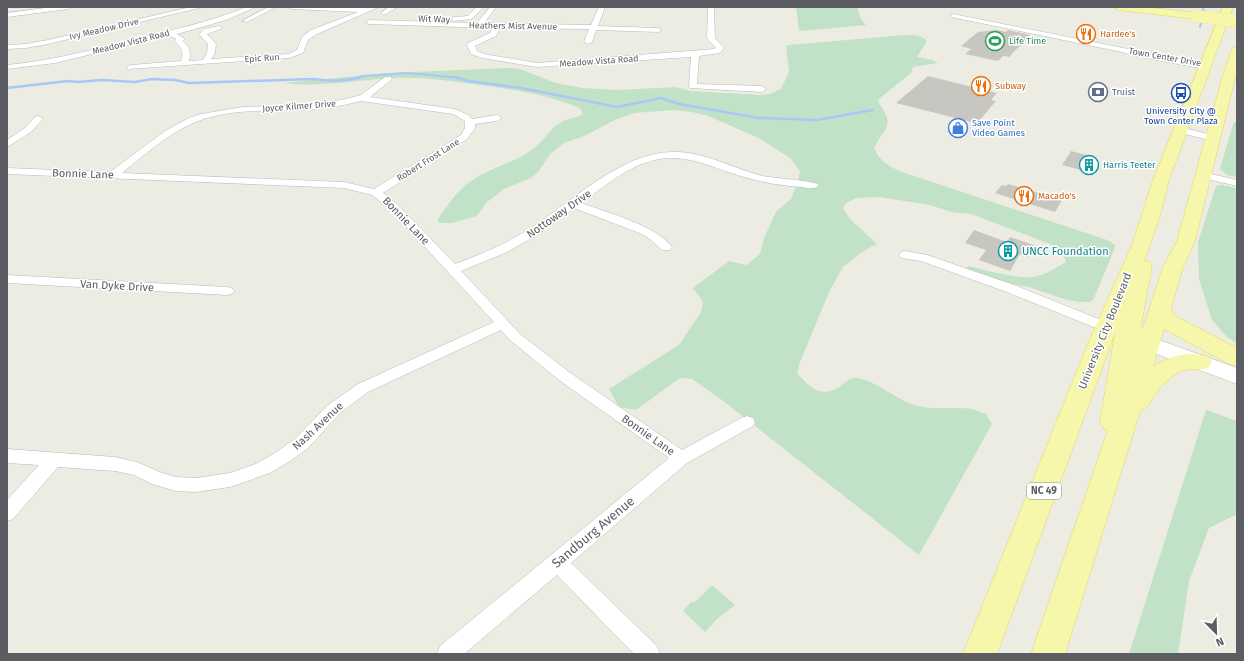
<svg xmlns="http://www.w3.org/2000/svg" width="1244" height="661" viewBox="0 0 1244 661" font-family="'Fira Sans',sans-serif">
<style>
.green{fill:#c1e2c6}
.lines{fill:none;stroke-linecap:round;stroke-linejoin:round}
.stream-far1{stroke:#a8c8f7;stroke-width:2}
.stream{stroke:#a8c8f7;stroke-width:2.5}
.building{fill:#c8c6c0}
.street-casing{stroke:#b8b9be;stroke-width:1}
.secondary-casing{stroke:#b8bac0;stroke-width:1}
.primary-casing{stroke:#e4d564;stroke-width:1}
.street{fill:#fff;fill-rule:evenodd}
.secondary{fill:#fff;fill-rule:evenodd}
.primary{fill:#f7f7ac;fill-rule:evenodd}
.primary-bridge-casing{stroke:#e4d564;stroke-width:12;stroke-linecap:butt}
.primary-bridge{stroke:#f7f7ac;stroke-width:12}
.labels{text-anchor:middle;dominant-baseline:central;stroke-width:3;stroke-linejoin:round;paint-order:stroke}
.far-street-label{font-size:9px;fill:#5b5d62;stroke:#fff}
.far-food-label{font-size:9px;fill:#c56008;stroke:#fff;text-anchor:start}
.far-leisure-label{font-size:9px;fill:#27864d;stroke:#fff;text-anchor:start}
.far-service-label{font-size:9px;fill:#4e5e75;stroke:#fff;text-anchor:start}
.far-transit-label{font-size:9px;fill:#164399;stroke:#fff}
.far-shop-label{font-size:9px;fill:#366cbe;stroke:#fff;text-anchor:start}
.far-culture-label{font-size:9px;fill:#0d838f;stroke:#fff;text-anchor:start}
.shield{fill:#fff;stroke:#8c8e91;stroke-width:1}
.shield-label{font-size:10px;font-weight:bold;fill:#5b5d62}
.street-label{font-size:11px;fill:#5b5d62;stroke:#fff}
.culture-label{font-size:11px;fill:#0d838f;stroke:#fff;text-anchor:start}
.near-street-label{font-size:13px;fill:#5b5d62;stroke:#fff}
</style>
<rect width="100%" height="100%" fill="#ecece3"/>
<path class="green" d="M796,7H857L861,19L866,25L799,31Z
M906,35C913,35 922,35 927,41L917,57L932,60L938,63L913,67L911,73L879,99L878,102C896,126 885,126 874,148C879,161 890,167 902,172L1107,240L1115,245V248L1093,300L1089,302H1078L1064,299L1029,287L1007,283L965,269L969,266C984,270 1018,279 1033,277C1045,275 1056,268 1066,262L1062,251L1050,244L971,214L951,212L930,205L879,197L857,198L846,203L843,208L850,219L877,244L865,250L843,267L830,290L800,362L797,373C811,389 823,400 843,384C846,382 851,377 856,378C871,378 898,400 914,405C933,411 952,406 972,409C976,410 981,412 986,414L992,424L919,555L722,400L692,379L680,378L636,410L619,407L609,389L679,345L701,312L703,302L693,288L729,261L746,265L760,254L764,238L776,212L791,199L798,181L800,171L790,158L759,138L708,116L692,112L674,110L634,113L617,119L582,137L564,143L550,154L539,171L531,178L504,189L486,203L477,216L451,223H440L437,220C447,207 457,190 471,181C490,168 513,163 532,150C543,142 550,128 563,121C570,118 577,118 583,114L580,108C545,94 510,89 473,84C448,81 423,77 397,78C363,79 317,88 284,83L389,73L507,68L520,69L556,83L583,88L618,90L676,87L690,91L760,95L770,94L781,89L789,72L786,46L788,45Z
M1237,120V177L1227,175L1220,169L1233,124Z
M1222,185L1237,188V343L1227,337L1212,320L1199,279L1198,242L1216,186Z
M1206,410L1237,421V514L1209,528L1189,581L1178,654H1129Z
M712,585L735,605L717,619L705,632L683,611L692,601L694,603Z"/>
<g class="lines">
<path class="stream-far1" d="M1200,27L1204,11L1202,7
M358,78L363,76L408,73L459,78"/>
<path class="stream" d="M455,77L468,81L521,88L617,107L661,98L679,104L759,118L817,120L873,110
M7,88L68,81L78,82L102,80L135,82L152,79L175,80L189,83L314,79C330,81 345,82 361,77"/>
</g>
<path class="building" d="M996,30L1006,32L1008,30L1030,35L1009,57L1003,56L998,61L965,54L971,49L961,46L978,32Z
M928,76L997,93L991,100L996,101L978,122L973,120L971,122L896,103Z
M1071,151L1090,156L1081,170L1062,165Z
M1008,184L1062,200L1055,212L995,193L1002,185L1006,186Z
M974,230L1007,242L1010,237L1037,246L1030,257L1020,254L1010,271L979,260L986,250L965,243Z"/>
<g class="lines">
<g class="street-casing">
<path id="street" d="M53,7H71L68,9L7,17V13Z
M191,7H203L48,44L26,48L7,49V45L26,44L48,40Z
M247,7H256L226,20L177,34L185,39L183,41C190,48 191,51 189,61L203,60L207,53L208,44L199,34L204,29L219,26L223,28L207,34L216,44L215,53L211,59L288,54L297,50L302,37L311,30L358,12L291,9L288,7L367,8L379,7L317,34L308,40L303,53L289,58L128,69L127,67L131,65L181,61C184,51 182,49 175,41L176,39L170,35L55,63L7,69V65C50,61 91,50 133,40C171,30 210,22 247,7Z
M268,7H276L247,22L242,21Z
M389,7H397L386,14H382V12Z
M476,7H483L472,19L454,21L451,19L454,17L468,16Z
M490,7H496L484,23L591,25L599,7H605L598,26L658,28L662,30L658,32L596,30L592,42L588,44L584,42L589,29L500,28L496,36L475,46L477,51L484,54L537,63L714,49L716,48L707,38L708,7H714L715,38L724,48L720,53L699,56L697,84L762,86L766,89L762,92L690,88L689,86L691,57L537,67L482,58L471,54L467,45L468,43L490,33L493,28L369,24L366,22L369,20L477,23Z
M953,14L1123,48L1206,62L1210,64L1208,69H1205L1141,57L1122,52L951,17V15Z
M385,77H391L392,79L370,97L455,109L468,115L472,119L497,115L502,118L497,121L475,124V128L467,139L383,193L398,205L455,264C479,255 504,245 526,231C570,204 620,152 673,152C704,151 734,169 763,176C773,178 816,181 819,185C815,190 808,188 802,187C779,186 756,181 734,174C719,169 705,163 690,160C645,150 615,179 581,203C605,212 658,226 672,247L670,250H662L650,239L642,234L574,208L534,237L505,253L461,271L520,334L569,372L682,450L741,418L747,416L753,418L755,422L753,426L687,463L571,563L657,646L660,654H634L557,575L464,654H437L440,646L669,458L559,380L510,340L501,330L368,392L340,413L308,448L290,461L270,473L230,487L196,492L176,491L152,484L134,475L115,471L58,467L13,519L7,521V500L39,465L7,463V449L115,457L137,462L162,473L176,477L196,478L230,473L258,463L278,451L296,438L328,405L358,384L494,322L390,209L372,195L344,188L7,174V168L110,172L165,131L189,118L201,114L243,107L302,105L341,100L361,95ZM361,101L453,114L465,121V128L461,135L374,189L344,182L122,173C148,152 174,128 207,118C237,109 270,111 301,110C321,109 341,106 361,101Z
M38,116L43,119L31,132L7,147V140L25,128L35,117Z
M1180,127L1216,136L1218,138L1213,141L1177,132L1175,130Z
M1203,172L1237,180V186L1199,177L1198,175L1199,173Z
M905,251L927,255L1014,285L1111,324L1113,327L1111,330L1106,332L1101,330L1004,291L921,261L901,258L899,255L901,252Z
M7,275L227,287L232,288L234,291L232,294L227,295L7,283Z"/>
</g>
<g class="secondary-casing">
<path id="secondary" d="M1134,331L1237,368V384L1127,343L1124,338L1127,333Z"/>
</g>
<g class="primary-casing">
<path id="primary" d="M1114,7H1146L1196,13L1201,16L1196,19L1119,10Z
M1223,7H1233L1169,180L1160,216L1144,261L1149,262L1152,266L1141,325L1143,328L1163,267L1177,241L1223,75L1231,51L1233,48L1237,47V70L1195,241L1183,267L1171,308L1173,313L1177,317L1237,348V366L1229,364L1164,329L1153,367C1170,355 1188,351 1208,356L1212,362L1208,368C1198,371 1187,367 1177,373C1169,378 1162,385 1156,393C1151,399 1148,409 1140,411L1065,654H1031L1108,430L1104,429L1100,422L1115,333L997,654H963L1087,346L1132,245L1153,180Z"/>
</g>
<use href="#street" class="street"/>
<use href="#secondary" class="secondary"/>
<use href="#primary" class="primary"/>
<g class="primary-bridge-casing">
<path id="primary-bridge" d="M1196,16L1237,21"/>
</g>
<use href="#primary-bridge" class="primary-bridge"/>
</g>
<defs>
<g id="restaurant-ring" transform="scale(1)"><circle r="9.5" fill="#fff" stroke="#e8710a" stroke-width="1.5"/><path d="M-5-6h1v4h1v-4h1v4h1v-4h1v5L-1.5 .5V6h-2V.5L-5-1ZM5-6V6H3V1.5H1.5Q1.5-4 5-6Z" fill="#e8710a"/></g>
<g id="stadium-ring" transform="scale(1)"><circle r="9.5" fill="#fff" stroke="#2e9e5b" stroke-width="1.5"/><path d="M0-5a6.5 5 0 1 0 0 10a6.5 5 0 1 0 0-10ZM-3.5-1.8h7v3.6h-7Z" fill="#2e9e5b"/></g>
<g id="bank-ring" transform="scale(1)"><circle r="9.5" fill="#fff" stroke="#5c6f8a" stroke-width="1.5"/><path d="M-6-4H6V4H-6ZM0-2.3a2.3 2.3 0 1 0 0 4.6a2.3 2.3 0 1 0 0-4.6Z" fill="#5c6f8a"/></g>
<g id="bus-ring" transform="scale(1)"><circle r="9.5" fill="#fff" stroke="#1a4fb4" stroke-width="1.5"/><path d="M-5-6H5V4H4V6H2V4H-2V6H-4V4H-5ZM-3.5-4V0h7V-4ZM-3.5 1.2v1.5H-2V1.2ZM2 1.2v1.5H3.5V1.2Z" fill="#1a4fb4"/></g>
<g id="shop-ring" transform="scale(1)"><circle r="9.5" fill="#fff" stroke="#3f7fe0" stroke-width="1.5"/><path d="M-5-2.5h2.3a2.7 3.5 0 0 1 5.4 0H5L5.5 6h-11ZM-1.5-2.5h3a1.5 2.3 0 0 0-3 0Z" fill="#3f7fe0"/></g>
<g id="building-ring" transform="scale(1)"><circle r="9.5" fill="#fff" stroke="#0f9aa8" stroke-width="1.5"/><path d="M-4-6H4V6H1V3H-1V6H-4ZM-2.5-4.3h1.7v1.8h-1.7ZM.8-4.3h1.7v1.8H.8ZM-2.5-1h1.7V.8h-1.7ZM.8-1h1.7V.8H.8Z" fill="#0f9aa8"/></g>
</defs>
<g fill-rule="evenodd">
<use href="#restaurant-ring" x="1086" y="34"/>
<use href="#stadium-ring" x="995" y="41"/>
<use href="#restaurant-ring" x="981" y="86"/>
<use href="#bank-ring" x="1098" y="92"/>
<use href="#bus-ring" x="1181" y="93"/>
<use href="#shop-ring" x="958" y="128"/>
<use href="#building-ring" x="1089" y="165"/>
<use href="#restaurant-ring" x="1024" y="196"/>
<use href="#building-ring" x="1008" y="251"/>
</g>
<g class="labels">
<g class="far-street-label">
<text transform="translate(434 19) rotate(2)">Wit Way</text>
<text transform="translate(513 26) rotate(1)">Heathers Mist Avenue</text>
<text transform="translate(104 29) rotate(-13)">Ivy Meadow Drive</text>
<text transform="translate(131 42) rotate(-14)">Meadow Vista Road</text>
<text transform="translate(1165 57) rotate(10)">Town Center Drive</text>
<text transform="translate(262 58) rotate(-4)">Epic Run</text>
<text transform="translate(599 61) rotate(-4)">Meadow Vista Road</text>
<text transform="translate(299 106) rotate(-4)">Joyce Kilmer Drive</text>
<text transform="translate(428 160) rotate(-32)">Robert Frost Lane</text>
</g>
<g class="far-food-label">
<text x="1100" y="34">Hardee's</text>
<text x="995" y="86">Subway</text>
<text x="1038" y="196">Macado's</text>
</g>
<g class="far-leisure-label">
<text x="1009" y="41">Life Time</text>
</g>
<g class="far-service-label">
<text x="1112" y="92">Truist</text>
</g>
<g class="far-transit-label">
<text x="1181" y="111">University City @<tspan x="1181" dy="10">Town Center Plaza</tspan></text>
</g>
<g class="far-shop-label">
<text x="972" y="123">Save Point<tspan x="972" dy="10">Video Games</tspan></text>
</g>
<g class="far-culture-label">
<text x="1103" y="165">Harris Teeter</text>
</g>
<rect class="shield" x="1027" y="483" width="34" height="16" rx="3"/>
<g class="shield-label">
<text x="1044" y="491">NC 49</text>
</g>
<g class="street-label">
<text transform="translate(83 174) rotate(2)">Bonnie Lane</text>
<text transform="translate(559 214) rotate(-35)">Nottoway Drive</text>
<text transform="translate(406 221) rotate(46)">Bonnie Lane</text>
<text transform="translate(117 286) rotate(3)">Van Dyke Drive</text>
<text transform="translate(1105 331) rotate(-68)">University City Boulevard</text>
<text transform="translate(318 426) rotate(-43)">Nash Avenue</text>
<text transform="translate(648 435) rotate(35)">Bonnie Lane</text>
</g>
<g class="culture-label">
<text x="1022" y="251">UNCC Foundation</text>
</g>
<g class="near-street-label">
<text transform="translate(593 532) rotate(-40)">Sandburg Avenue</text>
</g>
</g>
<rect width="1244" height="661" fill="none" stroke="#5b5d62" stroke-width="16"/>
<g transform="translate(1216 633) rotate(157)" stroke="#ffffff" stroke-width="3" paint-order="stroke">
<path d="M0-3L7 15L0 10L-7 15Z" fill="#5b5d62"/>
<text y="-6" font-size="11" font-weight="bold" text-anchor="middle" fill="#5b5d62">N</text>
</g>
</svg>
